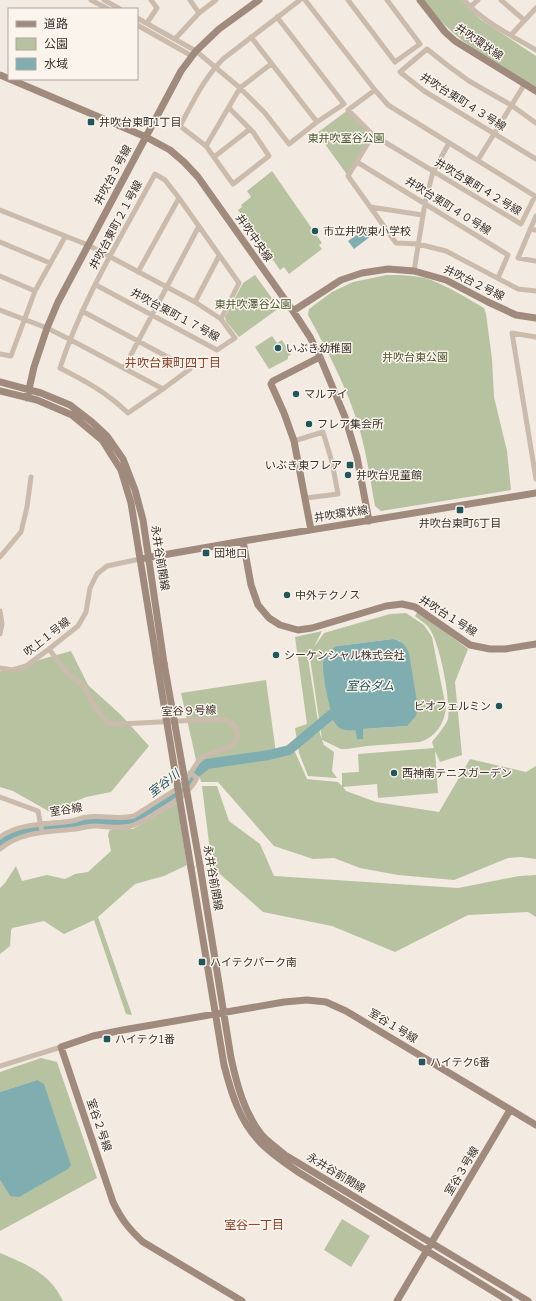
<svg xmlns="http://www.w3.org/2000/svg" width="536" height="1301" viewBox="0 0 536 1301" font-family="'Source Sans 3','Noto Sans JP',sans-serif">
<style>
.green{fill:#b7c2a0;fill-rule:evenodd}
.water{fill:#80aeb0}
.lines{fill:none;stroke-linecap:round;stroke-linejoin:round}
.river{stroke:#80aeb0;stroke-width:10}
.street{stroke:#cbbbac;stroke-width:5}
.secondary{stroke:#9f8a7d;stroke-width:7}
.secondary-bridge{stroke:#9f8a7d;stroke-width:7}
.poi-dot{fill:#21575b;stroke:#faf4ed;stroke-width:1.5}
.labels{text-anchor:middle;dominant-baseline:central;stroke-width:3;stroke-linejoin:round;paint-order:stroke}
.street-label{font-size:11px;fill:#3a302b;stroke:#faf4ed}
.poi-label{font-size:11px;fill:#3a302b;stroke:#faf4ed;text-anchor:start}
.park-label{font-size:11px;fill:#49582f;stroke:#faf4ed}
.neighbourhood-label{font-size:12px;fill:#883d25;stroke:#faf4ed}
.water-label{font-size:12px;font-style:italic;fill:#21575b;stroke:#faf4ed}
</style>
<rect width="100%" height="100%" fill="#f3eae1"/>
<path class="green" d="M424,0H462L480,19L536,56V89C496,64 451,40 424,0Z
M348,110L373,135L348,176L317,133Z
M272,171L322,243L319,245L322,249L289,274L284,267L280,270L238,210L242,207L241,205L251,197L247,191Z
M255,275L279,308L239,337L226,321L225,317L243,283Z
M387,275C401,275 417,275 431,280C449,287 467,298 484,308L486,314L492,359L494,397L507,451L511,490L381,511L375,506C370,478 366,449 357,421C345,384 327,350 308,315L309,309L332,292L353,282Z
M272,336L277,343L282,340L291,355L288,356V359L269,369L255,347Z
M418,611L468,649L455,682L462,755L440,762L435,751L438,793L378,798L377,784L343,787L346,791L376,802L439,812L470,759L526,772L536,766V859L521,857L508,858L454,880L398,875L360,868L334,858L313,859L274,846L218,782H201L181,693L266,680L276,753L295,752L307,779L338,782L342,786V773L359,772L358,754L434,748L432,742C436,737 446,725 448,719C451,702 440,642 429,628C426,623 419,620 415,616Z
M406,613L424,625L432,637L446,708C444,724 436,737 420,742L367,746L347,749H341L322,740L324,745L334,752L332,771L337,778L308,776L299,753L295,728L307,724L295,637L322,631L314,647L324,633L390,614ZM393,639L400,641L407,726L363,729V739L357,740L337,646ZM312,650L310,658L322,739L320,734L308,658Z
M71,651L88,685L121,715L149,746L111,792L86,797L50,812L13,791L0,787V671Z
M202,786H217L229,821L260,844L274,876L458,888L519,876L536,875V917L528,912L468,915L395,952L332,926L263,912L212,867Z
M177,803L187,865L164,876L135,884L98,917L132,1015L126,1014L94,920L64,934L44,921L12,928L11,931L10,946L0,954V888L5,883L16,866L22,881L47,875L65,879L75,874L88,872L111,851L108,835L109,831L113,829H133Z
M41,1058L57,1062L97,1178L0,1231V1180L10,1196L37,1080L0,1092V1072Z
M342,1219L370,1236L351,1267L324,1250Z
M0,1253C27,1265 49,1272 63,1301H0Z"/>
<path class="water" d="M366,228L371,236L354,249L348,241Z
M393,639C402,641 405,645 409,653L418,708L416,716L407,726L363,729V739L357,740L355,730C344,731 339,730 333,720C330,707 320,669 324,659C326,653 332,649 337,646Z
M37,1080L44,1084L71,1165L68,1169L19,1197L10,1196L0,1180V1092Z"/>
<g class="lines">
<path class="river" d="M0,842L14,834L46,826L75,825L95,822L129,823L150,812L165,802L191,781L196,773L207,764L269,755L289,750L332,714"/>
<path class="street" d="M91,0L108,9
M104,0L120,9
M190,0L199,13
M305,0L375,90L388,105L535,196L521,224L373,135L348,110L375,90
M348,0L395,62L420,44L387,0
M464,0C483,22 511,35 536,50
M501,0L524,20
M470,7L478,0
M277,17L344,104L317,122
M137,18L196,51L240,88L265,113L289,144L317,122L251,37
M147,23L157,8L151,0
M137,25L192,56
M511,35L536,8
M175,39L199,13L216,0
M229,108L253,132L269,156L233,184L206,146L180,126C193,102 204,78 223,59L300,0
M536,123L511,105L469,81L447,65L427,49L400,72L424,91L536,159
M373,135L348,176L396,243L418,244L446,251L518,289L536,291
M206,146L240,88L271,64
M214,157L250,129
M478,160L524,85
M357,162L508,255L498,278
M371,207L422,215
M0,210L88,245L195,302L221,319L235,338L217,350L96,285
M536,216L518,258L536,261
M530,229L536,230
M0,242L50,263
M414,271L425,203L433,172L449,143
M138,272L179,198
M0,276L35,291
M195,302L219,256
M0,310L47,328L69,339L163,389L128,413C106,392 87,382 60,368C82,300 121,237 155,174L165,180L179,198L239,283L221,319
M82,311L190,369L163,389
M536,337L512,333L536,479
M0,354L11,356L35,291L65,237
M124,368L199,226
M294,441L323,432L332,462L338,494L306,498
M0,557L21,532L27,507L31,477
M0,611L2,624L0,634
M0,668L13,670L26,666L49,649L78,626L86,612L90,588L97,574L107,566L140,559
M0,797L38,811L42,832
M0,837C21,822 48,825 72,821C78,820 82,817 87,817C103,815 118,820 134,816L183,785L201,757L230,747L236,741L237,734L235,726L227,721L218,719L120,724L108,723L102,717L92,702L84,686L67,673L49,649
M0,849C21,831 50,832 76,829C82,828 88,826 94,826C106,826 120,829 131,826C143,823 155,813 166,807C179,799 190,792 197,778L190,773
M0,1066L61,1047"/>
<path class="secondary" d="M420,0L445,32L455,41L536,91
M0,75L146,137L170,150L184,162L198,177L293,311L310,337L320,357L345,417L357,457L369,521
M293,311L341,280L362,273L388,269L414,271L446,280L488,302L516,315L536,318
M0,382L41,393L70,405L92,422L107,436L123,459L135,490L143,520L164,663
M0,391L37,400L72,415L102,440L121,470L131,503L157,663
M27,398L34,367L47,328L58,302L181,71L196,51L219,29L259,0
M311,530L294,441L284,413L271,384L273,381L320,357
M243,541L251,585L258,605L269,618L280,625L298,630L312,628L386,606L402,604L415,607L470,645L490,649H505L536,644
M140,559L243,541L536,493
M200,866L231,1058C237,1085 244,1112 261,1134C268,1142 277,1148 285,1155L528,1301
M191,868L224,1065C231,1092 239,1120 259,1141C270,1153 284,1162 298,1172L509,1301
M242,1301L143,1242C129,1229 121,1219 113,1202L61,1047L93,1036L123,1030L284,1002L307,1000L326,1002L346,1011L536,1125
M397,1301L510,1110"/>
<path class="secondary-bridge" d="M157,663L191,868
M164,663L200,866"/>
</g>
<g class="poi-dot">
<rect x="87" y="118" width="8" height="8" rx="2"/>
<circle cx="315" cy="231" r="4"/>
<circle cx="278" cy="348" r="4"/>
<circle cx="296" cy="394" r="4"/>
<circle cx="309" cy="424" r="4"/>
<rect x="346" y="461" width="8" height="8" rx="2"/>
<circle cx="348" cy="475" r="4"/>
<rect x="456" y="506" width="8" height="8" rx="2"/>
<rect x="202" y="549" width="8" height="8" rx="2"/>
<circle cx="287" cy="595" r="4"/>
<circle cx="276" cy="655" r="4"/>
<circle cx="499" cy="706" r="4"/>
<circle cx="394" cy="773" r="4"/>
<rect x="198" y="958" width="8" height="8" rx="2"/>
<rect x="103" y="1035" width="8" height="8" rx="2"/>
<rect x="418" y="1058" width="8" height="8" rx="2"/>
</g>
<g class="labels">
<g class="street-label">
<text transform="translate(479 42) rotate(34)">井吹環状線</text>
<text transform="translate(463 102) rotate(32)">井吹台東町４３号線</text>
<text transform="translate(113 175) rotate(-62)">井吹台３号線</text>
<text transform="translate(478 187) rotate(31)">井吹台東町４２号線</text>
<text transform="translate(448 206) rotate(32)">井吹台東町４０号線</text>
<text transform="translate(116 225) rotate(-62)">井吹台東町２１号線</text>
<text transform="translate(254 238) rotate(55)">井吹中央線</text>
<text transform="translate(474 283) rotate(26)">井吹台２号線</text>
<text transform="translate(175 315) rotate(28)">井吹台東町１７号線</text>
<text transform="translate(341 514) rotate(-9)">井吹環状線</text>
<text transform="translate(160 558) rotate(81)">永井谷前開線</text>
<text transform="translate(448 616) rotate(32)">井吹台１号線</text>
<text transform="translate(47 637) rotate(-38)">吹上１号線</text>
<text transform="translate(189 711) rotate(-2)">室谷９号線</text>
<text transform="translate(66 810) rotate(-9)">室谷線</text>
<text transform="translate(213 878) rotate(80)">永井谷前開線</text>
<text transform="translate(393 1026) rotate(31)">室谷１号線</text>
<text transform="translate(99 1125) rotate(71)">室谷２号線</text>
<text transform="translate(462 1171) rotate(-59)">室谷３号線</text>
<text transform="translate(336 1173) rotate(31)">永井谷前開線</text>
</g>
<g class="poi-label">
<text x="99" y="122">井吹台東町1丁目</text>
<text x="323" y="231">市立井吹東小学校</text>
<text x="286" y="348">いぶき幼稚園</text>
<text x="304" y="394">マルアイ</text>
<text x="317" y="424">フレア集会所</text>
<text x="342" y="465" text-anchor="end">いぶき東フレア</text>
<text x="356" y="475">井吹台児童館</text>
<text x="460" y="523" text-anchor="middle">井吹台東町6丁目</text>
<text x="214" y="553">団地口</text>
<text x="295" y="595">中外テクノス</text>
<text x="284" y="655">シーケンシャル株式会社</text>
<text x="491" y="706" text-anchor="end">ビオフェルミン</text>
<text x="402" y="773">西神南テニスガーデン</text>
<text x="210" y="962">ハイテクパーク南</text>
<text x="115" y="1039">ハイテク1番</text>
<text x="430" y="1062">ハイテク6番</text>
</g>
<g class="park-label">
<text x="346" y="138">東井吹室谷公園</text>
<text x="253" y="304">東井吹澤谷公園</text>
<text x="415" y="357">井吹台東公園</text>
</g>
<g class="neighbourhood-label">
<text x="173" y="363">井吹台東町四丁目</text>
<text x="254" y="1225">室谷一丁目</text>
</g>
<g class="water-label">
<text x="370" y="686">室谷ダム</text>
<text transform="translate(164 784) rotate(-38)">室谷川</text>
</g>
</g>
<rect x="8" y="8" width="130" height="72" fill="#faf4ed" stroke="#ada69f"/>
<rect x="16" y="21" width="20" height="6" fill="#9f8a7d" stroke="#ada69f"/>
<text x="44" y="28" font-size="12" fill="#3a302b">道路</text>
<rect x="16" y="38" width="20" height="12" fill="#b7c2a0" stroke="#ada69f"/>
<text x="44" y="48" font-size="12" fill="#3a302b">公園</text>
<rect x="16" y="58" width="20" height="12" fill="#80aeb0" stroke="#ada69f"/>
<text x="44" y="68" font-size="12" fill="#3a302b">水域</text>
</svg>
